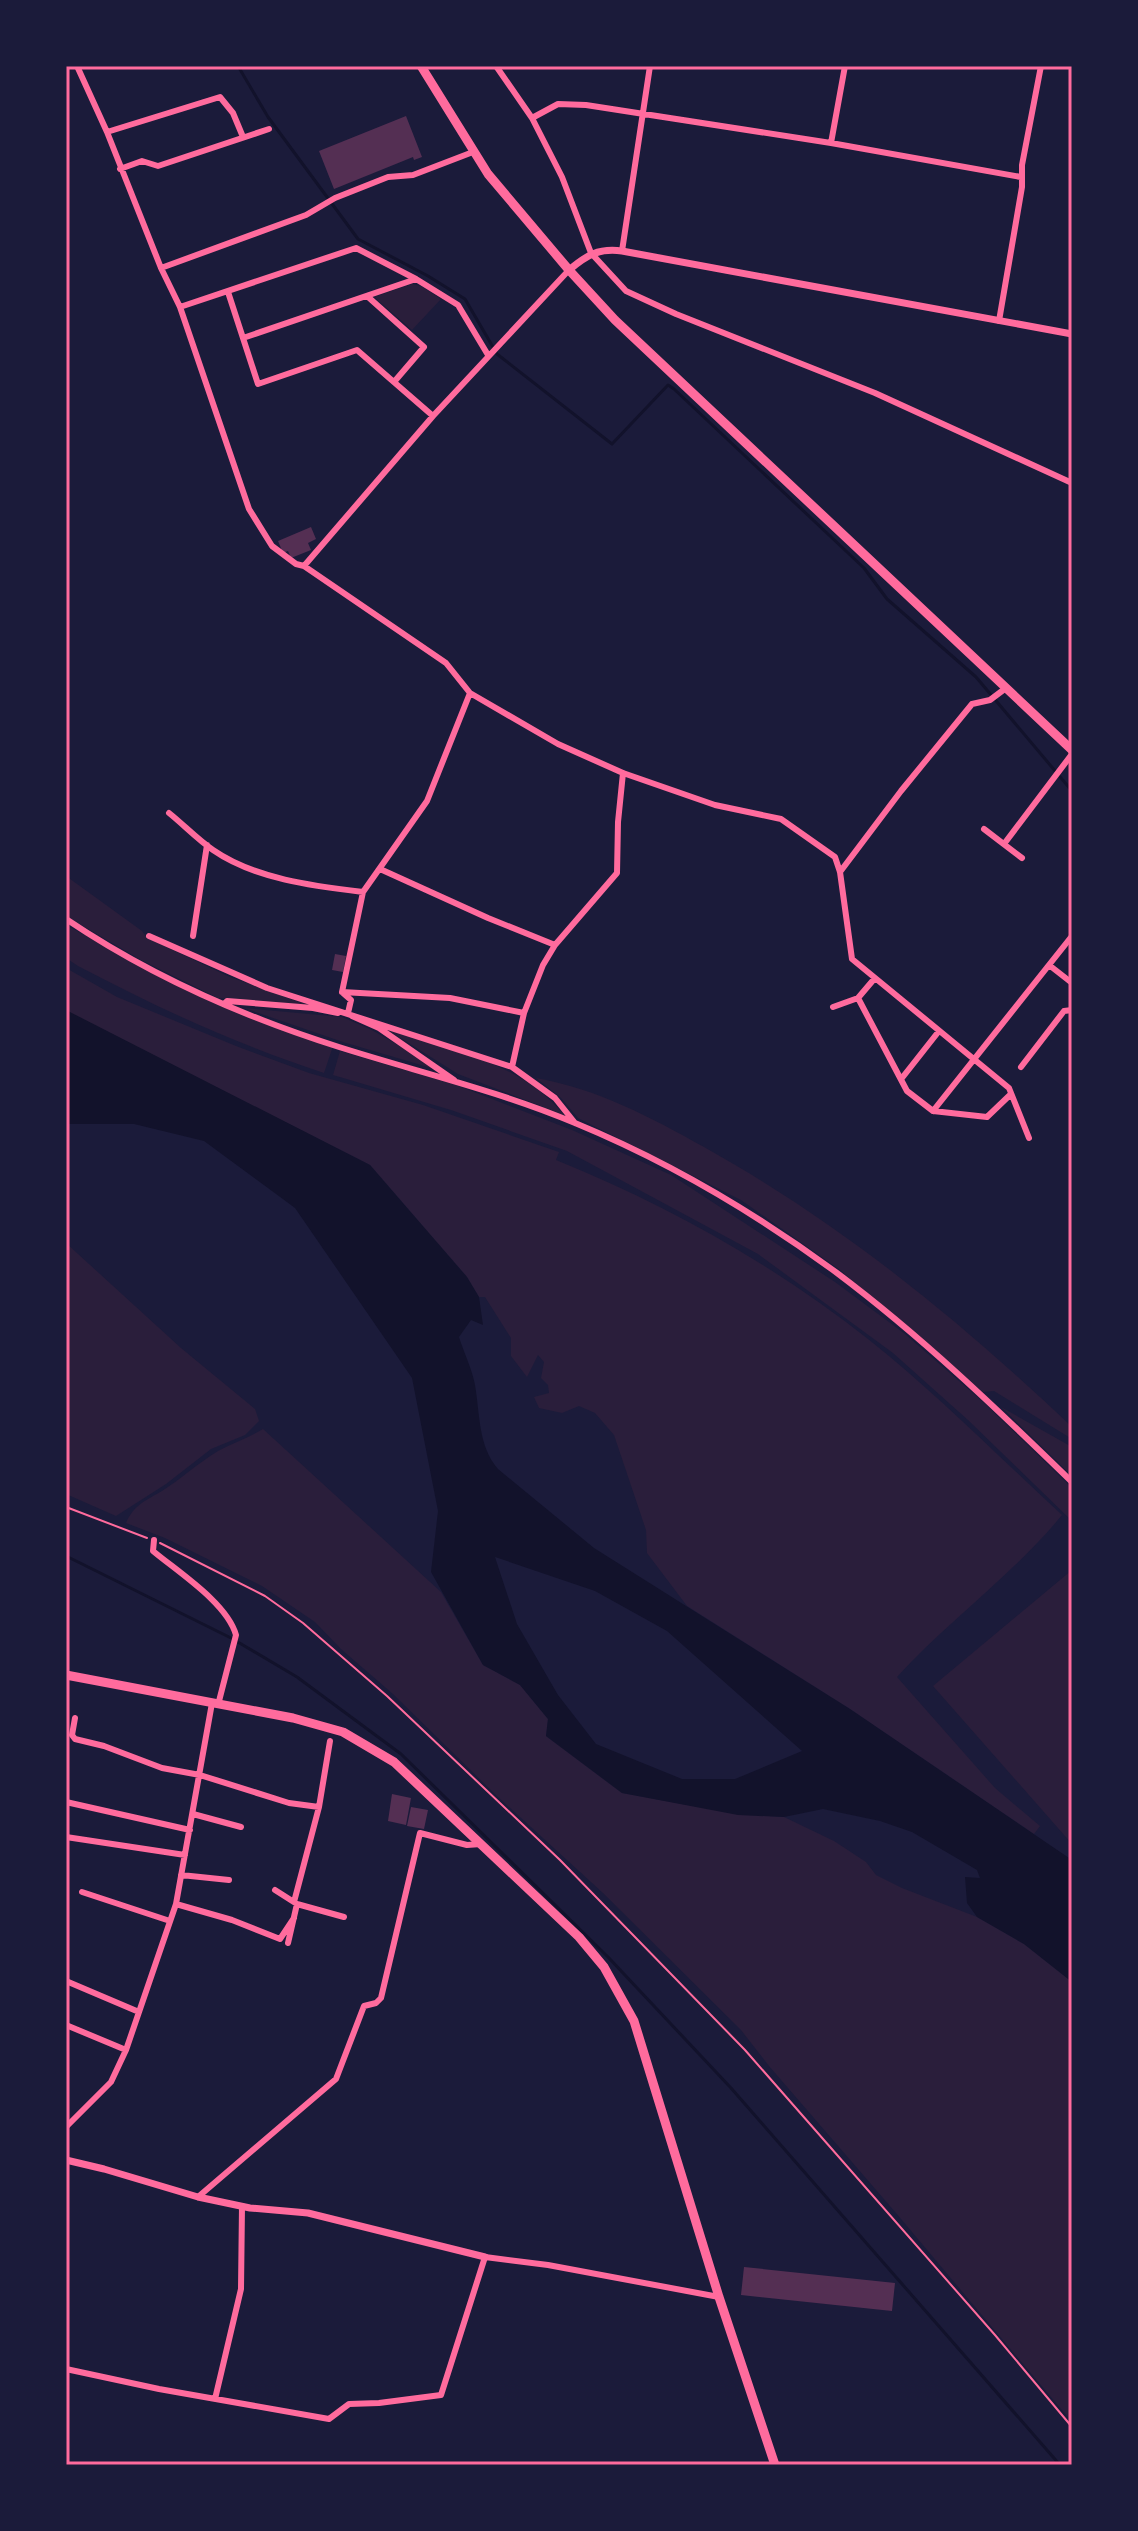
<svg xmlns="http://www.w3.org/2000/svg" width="1138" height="2531" viewBox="0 0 1138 2531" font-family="'Titillium Web',sans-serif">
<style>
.green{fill:#2a1e3b}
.water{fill:#12122b;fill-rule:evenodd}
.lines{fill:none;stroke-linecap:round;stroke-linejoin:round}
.stream{stroke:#12122b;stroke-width:3}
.building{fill:#542f53}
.path{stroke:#ff6b9d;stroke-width:2}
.minor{stroke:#ff6b9d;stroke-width:6}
.tertiary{stroke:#ff6b9d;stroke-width:7}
.primary{stroke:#ff6b9d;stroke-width:9}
.neatline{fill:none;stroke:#ff6b9d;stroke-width:3}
</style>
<rect width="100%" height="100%" fill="#1b1b3a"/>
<path class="green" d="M412,284L421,286L441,299L412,330L374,297Z
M66,876L142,931L147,938L230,977L308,1005L218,998L141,960L66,916Z
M66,925L179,987L223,1007L333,1046L324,1073C238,1045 158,1008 78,966L66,958Z
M66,968L117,997L236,1046L309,1073L423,1105L559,1152L556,1160C667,1205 773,1264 868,1339C936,1393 998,1456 1062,1515C1013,1575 949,1620 897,1677L995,1788L1040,1826L1034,1834L850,1709L687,1606L647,1553L646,1530L614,1435L595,1413L579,1406L562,1413L539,1408L534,1397L549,1393L548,1385L541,1378L544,1362L538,1355L527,1377L511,1356V1338L485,1297H479L467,1277L370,1165L68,1012Z
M244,1008L342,1017L370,1029L445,1072L343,1042Z
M383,1027C447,1049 520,1061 564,1115L458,1074Z
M340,1051L456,1085L572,1130L671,1175L835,1282L905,1334L982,1401L1072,1488V1521L968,1420L893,1353L758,1254L567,1151L451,1110L333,1075Z
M536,1078C598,1089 650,1117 704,1147C842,1224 958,1319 1072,1427V1439L994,1391L983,1392L840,1270L741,1200L578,1118L561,1098Z
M66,1243L181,1348L255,1409L259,1421L245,1435L211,1449L166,1484L116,1516L66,1494Z
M1001,1407L1072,1447V1476Z
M263,1429L441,1592L483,1665L520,1685L548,1719L546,1736L622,1793L738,1814L784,1817L834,1841L866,1862L876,1875L902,1888L977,1917L1024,1944L1072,1982V2422L896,2213L769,2066L741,2030L603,1893L497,1796L393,1694L341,1649L315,1622L262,1586L165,1538L126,1523C134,1505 145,1501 162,1491C181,1479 198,1463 218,1451C233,1443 248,1438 263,1429Z
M1072,1570V1844L933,1686Z"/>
<path class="water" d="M66,1010L370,1165L467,1277L479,1297L483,1325L471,1320L459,1337C464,1353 472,1369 475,1385C480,1414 478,1446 498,1469L594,1548L850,1709L1072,1860V1982L1024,1944L977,1917L967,1903L965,1877L980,1878L977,1870L912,1832L880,1821L823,1809L784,1817L738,1815L622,1793L546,1736L548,1719L520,1685L483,1665L431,1572L438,1511L412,1378L295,1208L204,1141L134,1124H66ZM495,1557L595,1591L667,1631L802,1751L735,1779H682L596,1744L558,1695L517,1624Z"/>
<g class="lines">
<path class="stream" d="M238,66L268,117L358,239L428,276L465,299L497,354L612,444L668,385L674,389L864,568L887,599L976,677L1072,791
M66,1556L231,1638L297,1677L401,1754L608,1957L731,2088L1060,2465"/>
</g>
<path class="building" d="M406,116L422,157L414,160L413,157L334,189L319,151Z
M311,527L316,539L308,543L311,550L291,558L288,551L283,553L278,541Z
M335,954L346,956L343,972L332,970Z
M392,1794L411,1798L406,1825L388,1821Z
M411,1807L428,1810L424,1829L407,1826Z
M744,2267L895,2283L892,2311L741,2295Z"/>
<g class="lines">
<path class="path" d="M66,1507L147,1538
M160,1543L265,1596L303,1623L387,1696L560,1860L745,2050L995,2335L1072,2427"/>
<path class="minor" d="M77,66L107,132L161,268L180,307L249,509L272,546L296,564L304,566L446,663L470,693L558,744L623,773L715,805L781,819L835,857L840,872L852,959L1009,1088L1029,1138
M496,66L532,118L562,177L591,253L626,291L676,314L875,393L1072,483
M532,118L558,104L586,105L831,143L1021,177
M107,132L220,97L233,113L243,137
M831,143L845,66
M120,169L142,161L158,166L269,129
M622,251L650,66
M161,268L306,215L335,198L388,177L413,175L473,152
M228,292L258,384L357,350L433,416
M367,296L424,347L394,382
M180,307L356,248L416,279L458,305L488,355
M999,321L1022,187V165L1041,66
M243,338L416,279
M304,566L433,416L569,270
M169,813C184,825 197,839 213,850C255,879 313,886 363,892
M984,829L1022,858
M1004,844L1072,754
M380,869L488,918L555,945
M840,872L901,791L972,704L990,700L1006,688
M66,919C149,975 244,1017 339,1047C418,1072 499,1091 575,1123C667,1161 757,1214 837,1273C921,1336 997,1409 1072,1482
M149,936L267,988L512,1067L555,1098L575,1123
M193,936L207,845
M1049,965L1072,983
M342,992L363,892L427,801L470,693
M342,992L450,998L524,1013
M343,993L351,1000L348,1013
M858,998L907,1091L933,1111L987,1117L1011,1094
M224,1004L227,1001L313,1008L338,1013
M833,1007L858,998L875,978
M352,1016L379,1028L454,1080
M512,1067L524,1013L543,965L555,945L617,873L618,822L623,773
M1021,1067L1064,1011L1072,1010
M902,1078L939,1031
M933,1111L1072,936
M154,1540L153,1551C178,1572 227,1603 236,1635L218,1705
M75,1718L72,1735L75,1739L104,1746L162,1768L200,1775L289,1803L319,1807L330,1741
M66,1802L190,1830
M193,1814L241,1827
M66,1837L185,1855
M181,1875L229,1880
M275,1890L297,1904L344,1917
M82,1892L170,1921
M294,1902L319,1807
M176,1904L232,1920L280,1939L294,1918
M288,1943L297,1904
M66,1981L139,2012
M66,2025L126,2050
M66,2127L111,2082L126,2050L176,1904L212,1703
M198,2197L336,2079L364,2006L376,2003L381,1998L420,1833L467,1845L481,1844
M66,2369L159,2389L329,2419L349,2404L379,2403L441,2395L485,2257L548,2265L719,2297
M215,2399L241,2289L242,2206"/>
<path class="tertiary" d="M569,270C587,255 598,248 622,251L1072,334
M66,2160L104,2169L198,2197L250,2208L308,2213L485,2257"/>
<path class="primary" d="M421,66L488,174L569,270L615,320L1072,750
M66,1675L293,1718L343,1732L394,1762L579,1937L604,1967L634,2021L719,2297L775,2465"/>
</g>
<rect width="1138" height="2531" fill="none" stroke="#1b1b3a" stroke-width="136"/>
<rect x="68" y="68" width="1002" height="2395" class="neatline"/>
</svg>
